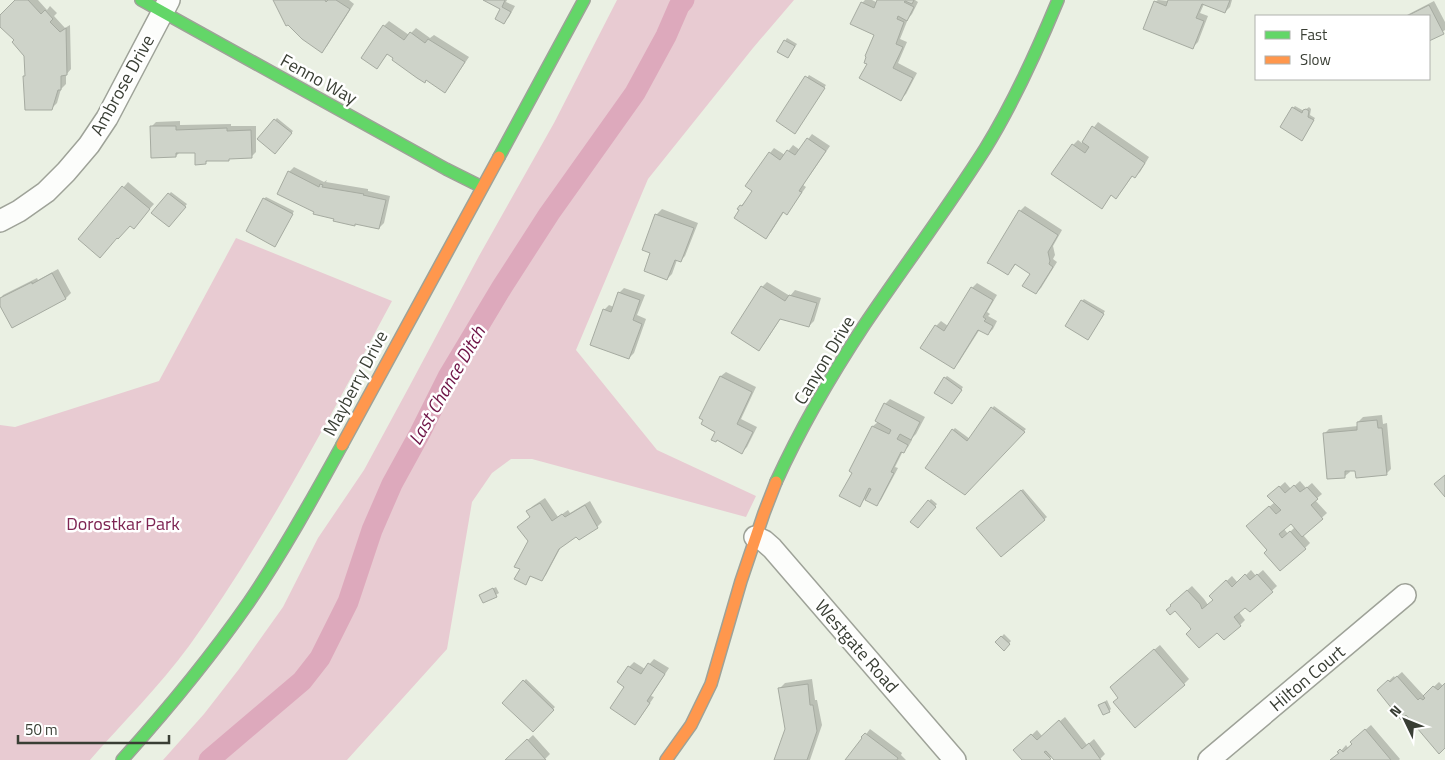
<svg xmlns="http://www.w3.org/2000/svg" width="1445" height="760" viewBox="0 0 1445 760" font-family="'Titillium Web',sans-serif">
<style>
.green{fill:#e8cbd2}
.shadow{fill:#0003;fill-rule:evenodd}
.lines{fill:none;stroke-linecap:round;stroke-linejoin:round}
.canal{stroke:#dda9bc;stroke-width:21}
.building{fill:#ced3c9;stroke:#a6aba1}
.street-casing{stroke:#9ea298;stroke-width:24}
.fast-casing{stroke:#9ea298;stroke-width:14}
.slow-casing{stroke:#9ea298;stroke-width:14}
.street{stroke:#fcfdfb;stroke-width:21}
.fast{stroke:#63d668;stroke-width:11}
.slow{stroke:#ff974d;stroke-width:11}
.labels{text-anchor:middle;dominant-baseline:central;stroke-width:5;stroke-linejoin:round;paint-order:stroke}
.street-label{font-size:18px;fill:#393e34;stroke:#fff}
.park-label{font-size:18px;fill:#7e2553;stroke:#fff}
.water-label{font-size:19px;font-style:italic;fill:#6e1446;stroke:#fff}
</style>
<rect width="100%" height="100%" fill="#eaf0e3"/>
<path class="green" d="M617,0H794L753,48L648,179L576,350L657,450L756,496L746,517L532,459H511L492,473L472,502L447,649L347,760H163L204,714L239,669L283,607L318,538L364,470L409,387L479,256L554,123Z
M236,238L392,301C329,419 267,537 189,646C159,687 123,722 90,760H0V425L15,427L159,381Z"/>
<path class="shadow" d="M16,0H38L47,10L50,6L57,13L54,16L65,28L70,25L71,69L66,75V84L61,89L57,103L52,108L24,77L26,74V55L15,40L0,25V16Z
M274,0H349L354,4L327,46L322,51Z
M485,0H507L506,2L515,6L509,17L504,22L502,9Z
M865,0H872L878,3L879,0H915L918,2L912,14L908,19L900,39L907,42L898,63L917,73L906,94L901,99L868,63L876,34L862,3Z
M1158,0L1169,1L1232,0L1230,7L1225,12L1204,4L1200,13L1208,16L1198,42L1193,47L1155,2Z
M1434,1L1445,22V30L1429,40V16H1405Z
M389,21L409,35L416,28L430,38L434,35L469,57L449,86L388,53L377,68L384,26Z
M787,38L797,44L788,57L779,51Z
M809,75L826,85L797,130L778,121Z
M1295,106L1304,111L1309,107L1311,109L1310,115L1315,118L1304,137L1293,108Z
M277,118L293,131L277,150L259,139Z
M180,121V125L231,124V126H256V152L251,157L208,160L205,163L196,151L180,152L176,156L151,127L156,122Z
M1098,122L1149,157L1140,172L1135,176L1133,175L1121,192L1116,197L1112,194L1102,208L1073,145L1078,140L1082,143Z
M812,134L830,146L803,185L806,187L791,208L787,213L784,212L771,232L766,237L741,206L754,191L770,153L774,148L785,155L793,145L800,150Z
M294,167L324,182L327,180L326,182L368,189V191L390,196L384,223L379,228L335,218L315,212L289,172Z
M128,182L154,204L138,222L80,239Z
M171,192L187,204L171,224L153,213Z
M266,197L294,211L277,243L264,199Z
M1025,206L1062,230L1053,246L1055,255L1053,259L1057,262L1041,288L1036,293L1032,274L1016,264L1008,274L1020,211Z
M662,209L698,223L685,256L680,261L677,260L672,274L667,279L652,253L643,249L657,214Z
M58,269L71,293L66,298L12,326L0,303V299L3,295L37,278L38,280Z
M767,282L790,296L795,290L821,298L814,321L809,326L781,318L764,344L759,349L762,287Z
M977,283L997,295L987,312L990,314L988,316L997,321L993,329L988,334L980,329L959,362L954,367L936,326L941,321L948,326L972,288Z
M624,288L645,295L637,315L646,319L634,353L629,358L604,310L609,305L614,307L619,293Z
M1084,299L1105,311L1090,336L1082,301Z
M726,372L756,387L741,419L757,427L747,447L742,452L718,439L716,441L721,376Z
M947,376L963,387L954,401L945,378Z
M890,399L925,417L916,434L911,439L912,440L908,447L903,451L895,467L898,468L881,500L876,505L865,499L859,505L853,472L850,470L873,426L878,422L885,404Z
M994,406L1026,429L965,494L953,430L955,428L970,439Z
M1382,415L1383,424L1387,423L1391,469L1386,474L1356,469L1349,470L1350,472L1345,476L1324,434L1329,429L1358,426V422L1363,417Z
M1300,481L1306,488L1312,483L1322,494L1315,500L1327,513L1303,535L1310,543L1305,548L1269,550L1253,521L1275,502L1274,492L1285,482L1291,489ZM1291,522L1295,527L1288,534L1284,529Z
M1023,489L1047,517L1001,556L978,528Z
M545,498L558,517L568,510L570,513L590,501L602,522L597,527L577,535L562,545L546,575L541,580L532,575L525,583L521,569L529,540L531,516L528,511L533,506Z
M931,499L937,504L920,524L929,501Z
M1251,570L1256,576L1263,570L1277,586L1250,611L1246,606L1239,612L1245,620L1240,625L1217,631L1193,629L1172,605L1176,600L1192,586L1204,599L1208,605L1214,600L1216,591L1232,576L1238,583Z
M496,587L499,593L484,602L481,595Z
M1004,634L1011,641L1004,649L997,642Z
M1160,645L1189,679L1184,684L1120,697L1116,682Z
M654,659L669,668L651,696L654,697L640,718L635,723L629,667L634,662L645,669Z
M1402,672L1424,696L1439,682L1443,686L1445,684V747L1378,691L1394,676L1395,678Z
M526,679L555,707L533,730L504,702Z
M812,679L815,700H817L822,725L810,760H775L786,729L780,688L785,683Z
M1107,700L1111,709L1109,711L1100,705Z
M1065,717L1087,745L1094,739L1105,754L1099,760H1056L1052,756L1048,760H1023L1020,746L1037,730L1042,736Z
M1371,725L1400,759L1399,760H1330L1340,752L1346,745L1348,748L1354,743L1357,737Z
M870,729L902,753L901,755L906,760H847Z
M533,735L550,754L544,760H506Z"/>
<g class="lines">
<path class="canal" d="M209,760L302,681L320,658L348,602L372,530L392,484L420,433L448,377L502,287L549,214L635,93L666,36L679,6L684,0"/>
</g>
<path class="building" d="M15,0H28L41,14L45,10L53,19L50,22L60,32L66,28L67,75L61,76V90H58L52,110H25L23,76H25L24,56L12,42L14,40L0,27V15Z
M273,0H325L326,2L328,0H336L350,9L322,53L302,39L288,25L286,26Z
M483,0H505L502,7L511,12L504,24L495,19L500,9Z
M877,0H914L912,4L905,1L904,2L914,7L907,21L898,16L897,19L904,22L896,44L903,47L893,68L913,78L901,101L859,78L867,64L864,63L866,57L865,56L874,35L850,24L861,2L874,8Z
M1168,0H1230L1225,13L1202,4L1196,18L1204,21L1193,49L1143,29L1154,1L1166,6Z
M1429,5L1444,34L1429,41V16H1407Z
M383,25L404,40L410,32L425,43L428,39L465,62L445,93L426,80L425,83L417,78L392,60L393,58L387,54L377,69L361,58Z
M784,40L795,46L788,58L777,52Z
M805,76L825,88L795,134L776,121Z
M1292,107L1302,113L1303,110L1306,109L1309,111L1308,117L1314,120L1302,141L1280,127Z
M274,119L292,133L275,154L257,139Z
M150,126H176V130L227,128V131L251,130L252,158L229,159V161H206V164L195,165V153H176V157L151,158Z
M1092,126L1145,163L1135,178L1132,176L1116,199L1111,195L1102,209L1051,174L1072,144L1085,153L1089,147L1082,142Z
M807,138L826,151L799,191L802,192L787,215L783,212L766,239L734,218L739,210L737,209L740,205L742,206L752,191L745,186L769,152L780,160L787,150L795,155Z
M288,171L319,187L320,184L323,185L322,187L364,194L363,195L386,200L379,229L355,224V226L333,221L334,219L313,214L314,212L277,194Z
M122,186L150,209L134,229L130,226L118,239L117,238L100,258L78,239Z
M168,193L186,207L169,227L151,213Z
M263,198L293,214L275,247L246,231Z
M1019,210L1058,235L1048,252L1050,261L1049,264L1053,267L1036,294L1022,286L1030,274L1015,264L1008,275L990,264L987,263Z
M655,214L694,228L681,262L675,260L667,280L644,271L650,253L642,250Z
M52,273L66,299L12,328L0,306V298L32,282V284Z
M761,286L785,301L789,295L817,303L809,327L780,319L759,351L731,333Z
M971,287L993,300L983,317L986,319L984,321L993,326L988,335L978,330L954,369L920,348L935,325L944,331Z
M618,292L640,300L633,320L642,324L629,359L590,345L603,309L611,312Z
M1081,300L1104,314L1088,340L1065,326Z
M720,376L752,392L737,424L753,432L742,454L717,440L716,442L711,440L715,432L701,424L703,420L699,418Z
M944,377L962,390L952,404L934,393Z
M884,403L920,422L911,440L900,434L897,439L908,445L904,453L901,452L891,472L894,473L877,506L865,500L871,489L869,488L860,507L839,496L852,473L849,471L872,426L889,434L891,430L875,421Z
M991,407L1025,432L965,495L925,468L952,429L967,441Z
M1377,420L1378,428H1382L1387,475L1356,478L1355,471H1345V478L1327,479L1323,433L1357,430V422Z
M1445,475V497L1434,484Z
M1294,485L1300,492L1307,487L1318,499L1311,505L1323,519L1302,537L1291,524L1279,534L1282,538L1290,531L1306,549L1280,571L1264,553L1267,550L1246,526L1269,506L1276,514L1281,510L1267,496L1279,486L1285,493Z
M1021,490L1045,520L1001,557L976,528Z
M928,500L936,507L918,528L910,522Z
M540,503L552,521L562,514L565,517L585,505L598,528L579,540L576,537L559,549L542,581L530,576L526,585L514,579L520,569L514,567L528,541L517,527L530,517L526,511Z
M1245,574L1250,580L1257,574L1273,592L1250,612L1245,608L1234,617L1241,626L1224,640L1217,633L1199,648L1186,634L1191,629L1175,611L1170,615L1166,610L1171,606L1170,605L1187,590L1200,604L1202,609L1213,600L1209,596L1226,580L1232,587Z
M493,588L497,597L483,603L479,595Z
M1001,636L1010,644L1004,651L995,642Z
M1154,649L1185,685L1135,728L1113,702L1118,698L1110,687Z
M648,663L665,674L647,701L650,703L635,725L610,708L624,687L617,682L628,666L641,674Z
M1397,676L1418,700L1420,698L1423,700L1425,698L1423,696L1433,686L1438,690L1445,683V748L1439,754L1406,715L1401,720L1377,690L1388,680L1390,682Z
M523,680L554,710L533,732L502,703Z
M808,684L810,705H813L817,731L807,760H774L785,729L778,688Z
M1105,702L1110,712L1103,715L1098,705Z
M1059,720L1082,749L1089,743L1101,760H1054L1046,751L1044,752L1051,759L1049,760H1022L1013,750L1031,734L1037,740Z
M1365,729L1391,760H1330L1339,753L1337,752L1340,749L1343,752L1352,744L1350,742Z
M865,733L898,758L897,760H845L862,738L861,737Z
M527,739L546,760H505Z"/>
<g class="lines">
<g class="street-casing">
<path id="street" d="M0,221L19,211L46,192L66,172L89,145L107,118L169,0
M755,537L764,541L772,548L955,760
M1209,760L1405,595"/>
</g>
<g class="fast-casing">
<path id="fast" d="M141,0L446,169L482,187
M499,157L584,0
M776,482C801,427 832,374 865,324C905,265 947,209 985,149C1014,102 1037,51 1058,0
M122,760C167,710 210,658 249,602C283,552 313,498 342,445"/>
</g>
<g class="slow-casing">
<path id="slow" d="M342,445L499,157
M666,760L691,725L711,684L741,581L764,513L776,482"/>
</g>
<use href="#street" class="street"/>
<use href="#fast" class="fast"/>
<use href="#slow" class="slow"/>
</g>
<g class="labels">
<g class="street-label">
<text transform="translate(319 79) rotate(29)">Fenno Way</text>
<text transform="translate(122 85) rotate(-61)">Ambrose Drive</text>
<text transform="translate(824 360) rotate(-59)">Canyon Drive</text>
<text transform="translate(355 383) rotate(-62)">Mayberry Drive</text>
<text transform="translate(857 646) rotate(49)">Westgate Road</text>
<text transform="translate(1307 678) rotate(-40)">Hilton Court</text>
</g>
<g class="park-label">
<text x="123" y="523">Dorostkar Park</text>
</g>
<g class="water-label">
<text transform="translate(446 385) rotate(-60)">Last Chance Ditch</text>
</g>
</g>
<rect x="1255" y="15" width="175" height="65" fill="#ffffff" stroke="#b0b2ae"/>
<rect x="1265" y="31" width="25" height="8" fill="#63d668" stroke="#b0b2ae"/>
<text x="1300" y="40" font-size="15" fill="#393e34">Fast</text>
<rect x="1265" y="56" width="25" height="8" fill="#ff974d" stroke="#b0b2ae"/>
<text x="1300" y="65" font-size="15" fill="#393e34">Slow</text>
<g transform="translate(1405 720) rotate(313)" stroke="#ffffff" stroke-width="4" paint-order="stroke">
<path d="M0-4L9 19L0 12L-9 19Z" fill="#393e34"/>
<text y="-8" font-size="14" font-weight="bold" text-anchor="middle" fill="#393e34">N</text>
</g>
<path d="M18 735v8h151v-8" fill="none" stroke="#393e34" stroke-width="2.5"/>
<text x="25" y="735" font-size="15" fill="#393e34" stroke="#ffffff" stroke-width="4" paint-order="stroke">50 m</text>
</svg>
